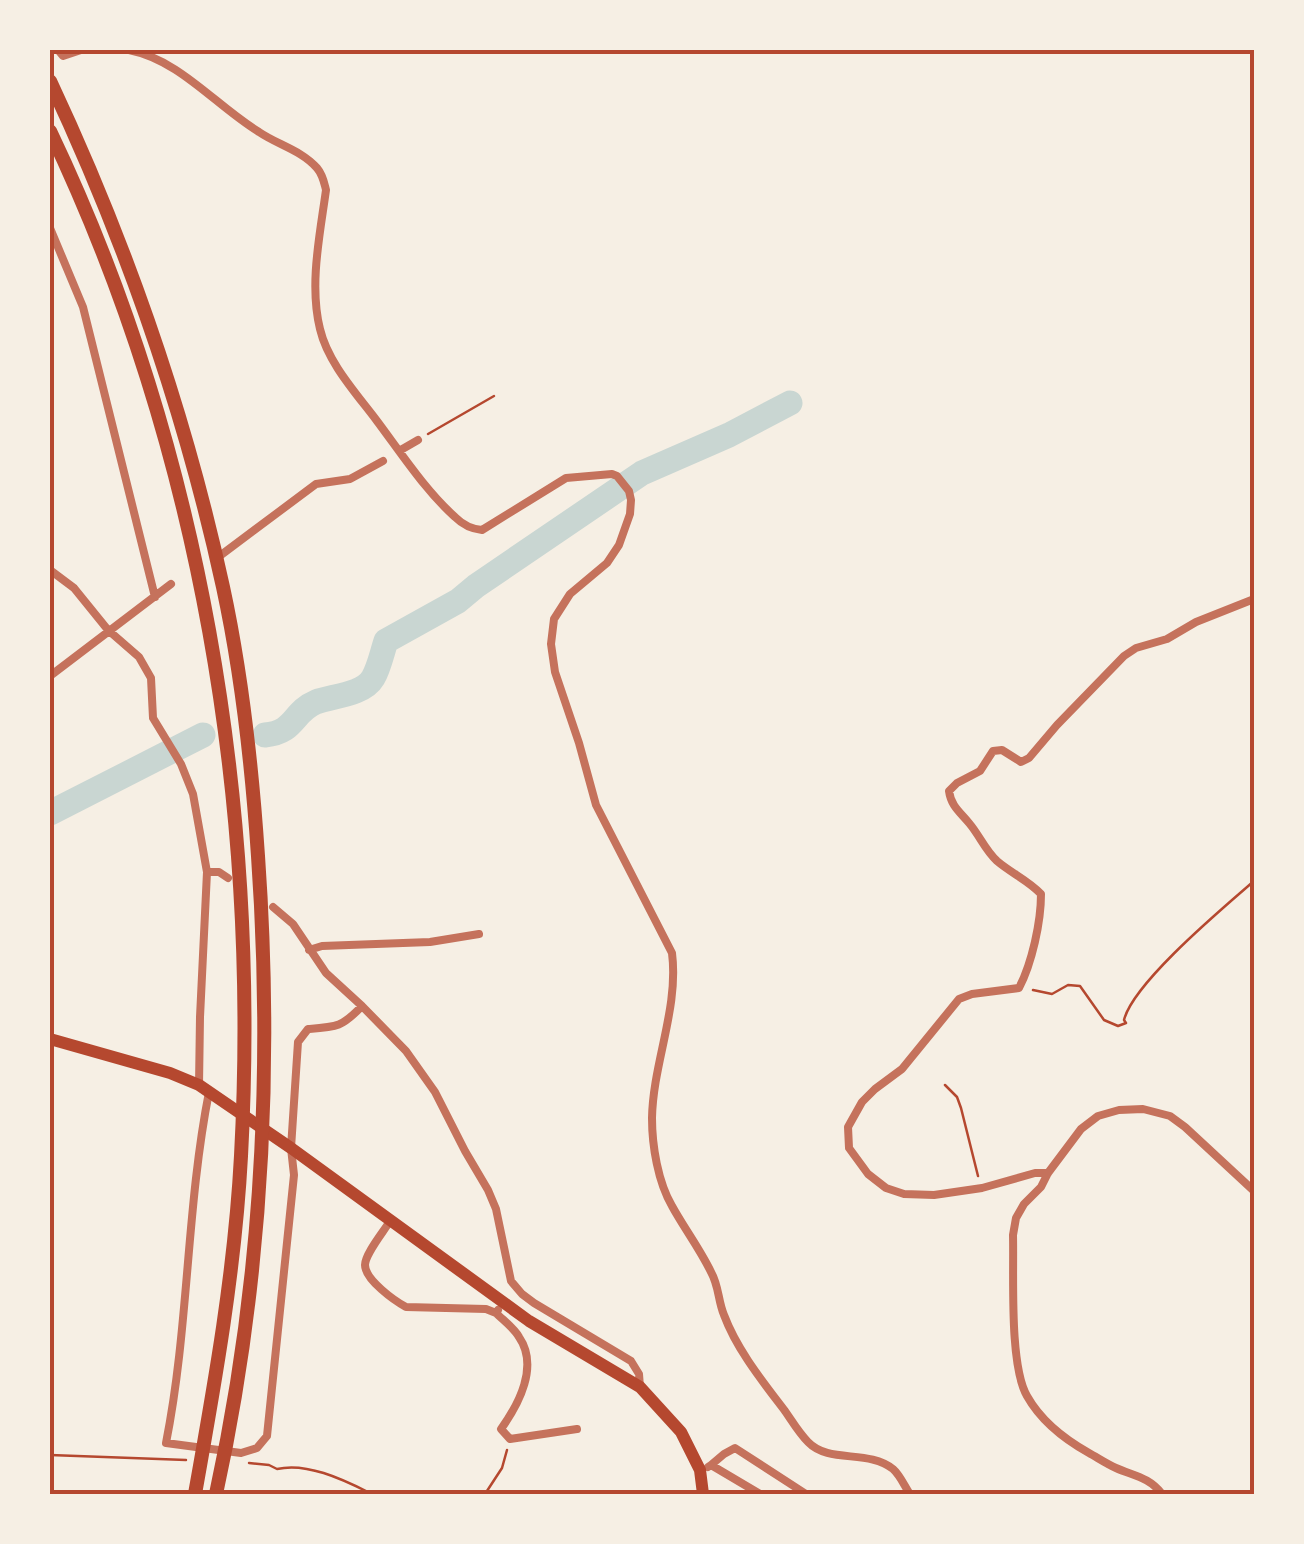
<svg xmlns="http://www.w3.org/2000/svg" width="1304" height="1544" viewBox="0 0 1304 1544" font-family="'Roboto Condensed',sans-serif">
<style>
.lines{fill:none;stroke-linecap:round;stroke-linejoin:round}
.river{stroke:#c9d6d2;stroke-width:25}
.path{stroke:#b5482f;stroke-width:2.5}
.minor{stroke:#c5725c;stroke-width:8}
.trunk{stroke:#b5482f;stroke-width:12}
.motorway{stroke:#b5482f;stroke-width:14}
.neatline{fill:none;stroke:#b5482f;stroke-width:4}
</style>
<rect width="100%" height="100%" fill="#f6efe4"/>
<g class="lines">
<path class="river" d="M265,735C296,732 292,712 316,702C332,696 363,695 373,678C379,668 382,653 386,641L458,601L476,586L642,473L729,435L790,403
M50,813L203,735"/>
<path class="path" d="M428,434L494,396
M1033,990L1052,994L1068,985L1080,986L1104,1020L1118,1026L1126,1023L1124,1020C1133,983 1223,908 1254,881
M945,1085L957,1097L961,1108L978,1176
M50,1455L186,1460
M249,1463L269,1465L277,1469C306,1462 342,1479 368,1492L367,1494
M485,1494L502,1468L507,1450"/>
<path class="minor" d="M58,50L63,56L81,50
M129,50C180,60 216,106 259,132C278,145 301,150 317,168C323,175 324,182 326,190C320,234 309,285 320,329C328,363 356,393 377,421C401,453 425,490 455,517C463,525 471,529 482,530L566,478L612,474L617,476L629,491L631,500L630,514L619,545L607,563L570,594L554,619L551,644L555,672L579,743L596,805L672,953C679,1008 653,1063 652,1118C652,1146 658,1182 672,1206C684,1228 700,1249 711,1272C719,1286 718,1301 724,1315C737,1350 763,1382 785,1411C792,1421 799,1433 808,1442C829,1464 868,1449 893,1469C900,1475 905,1487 910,1494
M50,228L83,307L155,597
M399,451L418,440
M217,558L316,484L350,479L383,461
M50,570L74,588L108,630L139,657L151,678L153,718L181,764L193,794L207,872L200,1017L199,1085
M50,676L171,584
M207,872H219L228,878
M273,907L293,924L326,973L362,1006L406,1051L435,1092L465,1151L488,1190L496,1209L511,1281L522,1294L534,1303L631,1361L639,1374L640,1387
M309,950L322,946L430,942L479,934
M209,1092C186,1209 189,1327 166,1443L241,1453L257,1448L267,1436L294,1175L291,1148L298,1042L308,1029C337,1027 342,1027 362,1006
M1048,1173H1035L982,1188L934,1195L904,1194L886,1188L868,1174L849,1148L848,1127L862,1102L875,1089L902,1069L959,999L972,994L1019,988C1032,963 1041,922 1041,894C1029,881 1011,873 997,861C985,850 980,836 969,823C960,812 951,806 949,791L957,783L980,771L993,751L1002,750L1021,762L1029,758L1057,725L1124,656L1136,648L1167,639L1196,622L1254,599
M390,1221C384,1231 365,1254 365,1265C365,1280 395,1301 406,1307L486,1309L496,1313L498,1310
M496,1313C503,1320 514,1328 519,1337C539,1366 519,1404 501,1429L510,1439L577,1429
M711,1465L724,1454L735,1448L806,1494
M708,1467L711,1465L760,1494
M1162,1494C1149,1477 1134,1476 1116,1468C1107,1464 1098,1458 1089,1453C1064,1439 1041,1421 1027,1396C1009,1365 1014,1273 1013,1235L1016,1218L1024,1204L1041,1187L1048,1173L1081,1129L1098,1116L1119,1110L1143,1109L1170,1116L1185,1127L1254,1191"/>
<path class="trunk" d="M50,1039L170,1073L199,1085L291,1148L529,1321L640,1387L681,1432L700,1470L703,1494"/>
<path class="motorway" d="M50,81C126,243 185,412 223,587C242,675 252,766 258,856C273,1070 262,1284 216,1494
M50,131C201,448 260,807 241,1156C235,1270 215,1382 195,1494"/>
</g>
<rect width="1304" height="1544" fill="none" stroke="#f6efe4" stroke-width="105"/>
<rect x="52" y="52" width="1200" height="1440" class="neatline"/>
</svg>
